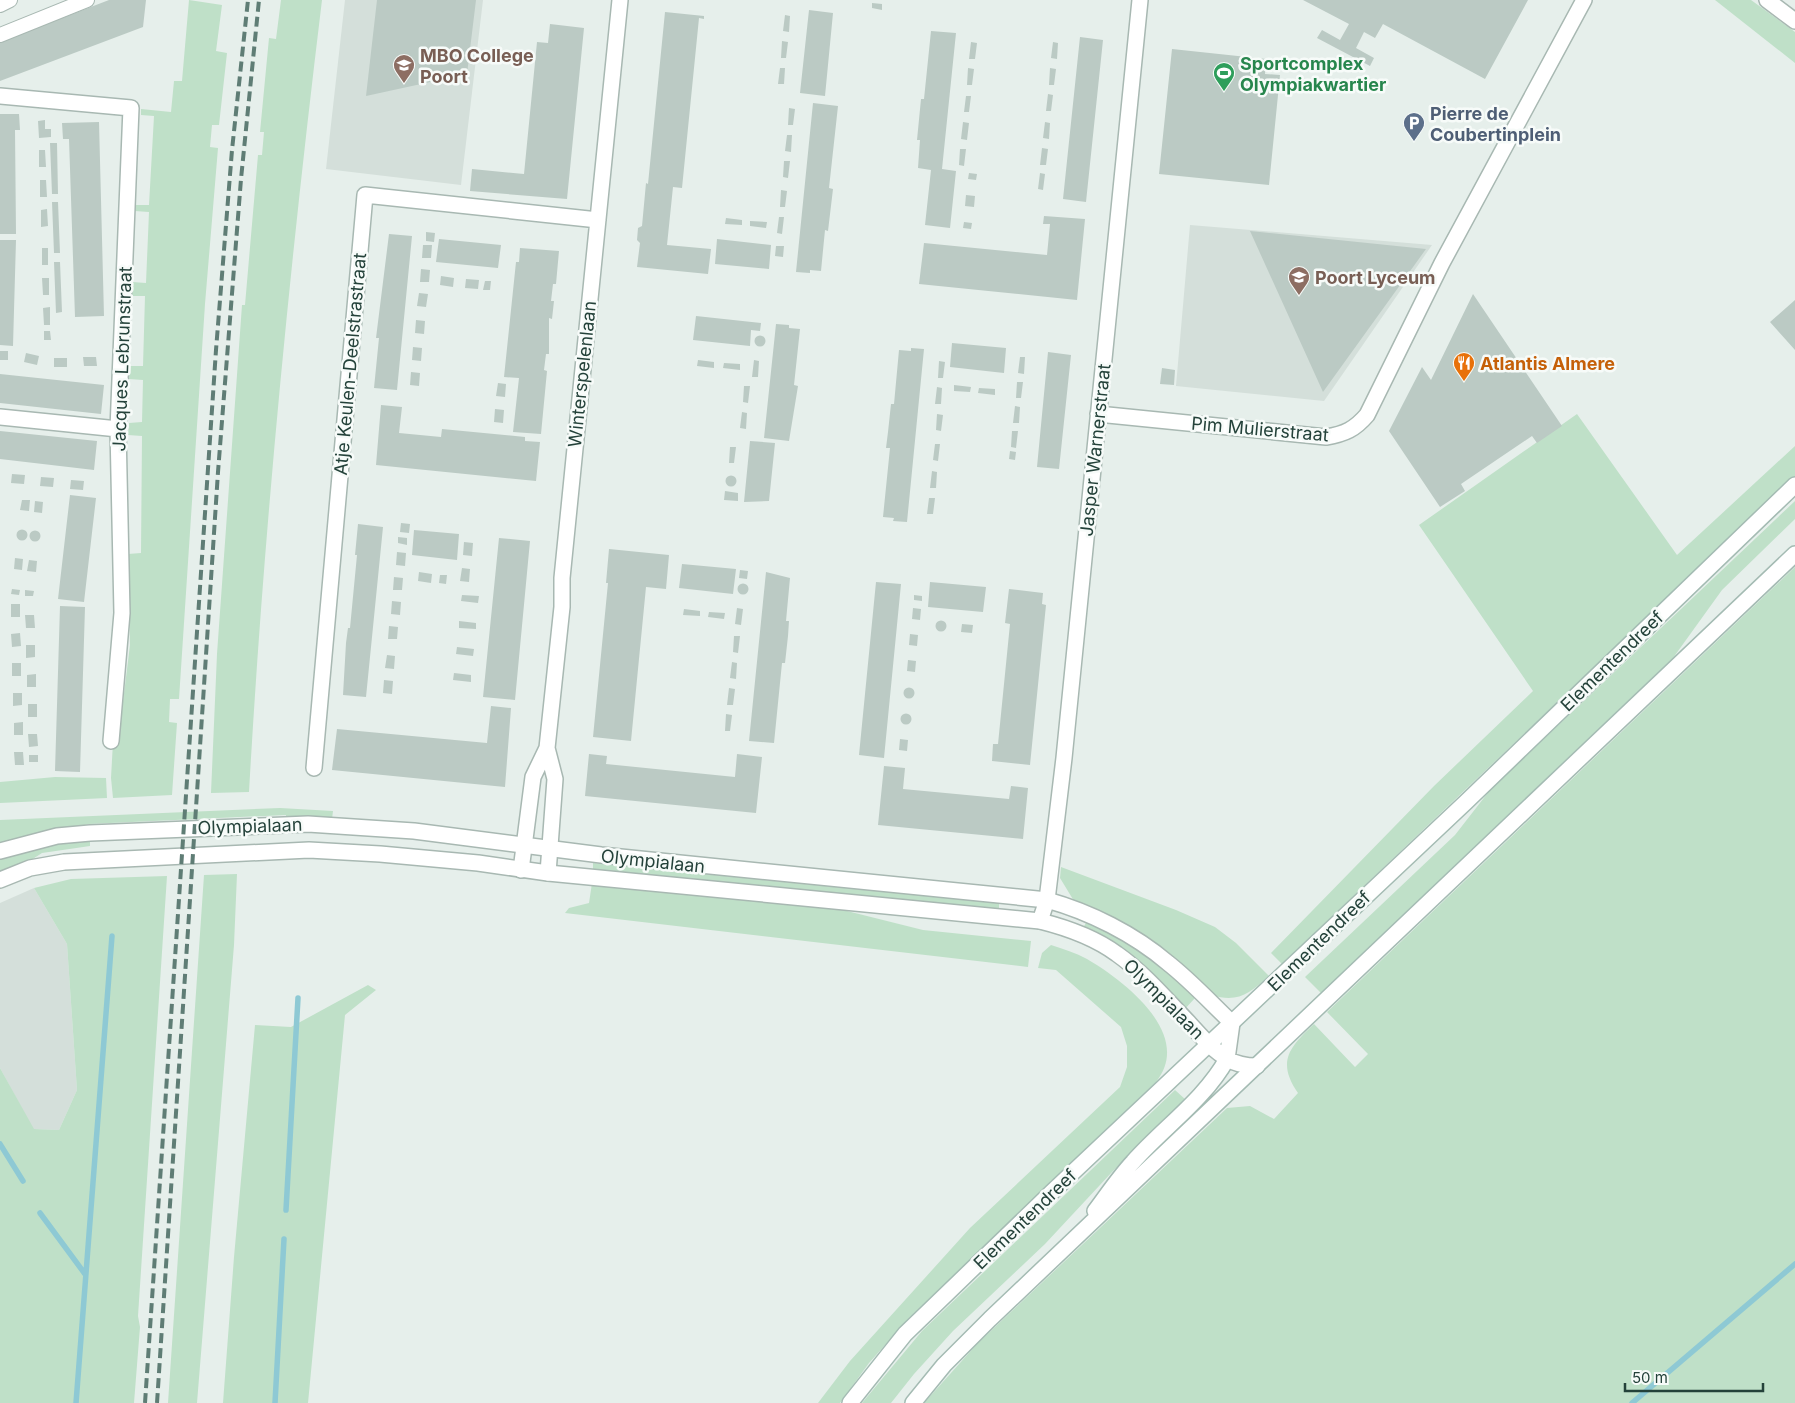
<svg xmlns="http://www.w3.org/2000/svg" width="1795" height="1403" viewBox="0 0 1795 1403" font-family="Inter,sans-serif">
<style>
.built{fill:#d4dfda}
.green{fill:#bfe0c8}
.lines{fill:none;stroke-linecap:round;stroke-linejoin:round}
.stream{stroke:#8ec9d4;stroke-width:5.5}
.building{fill:#bbcac4}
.pedestrian-casing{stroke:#a8b8b2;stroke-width:16}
.minor-casing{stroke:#a8b8b2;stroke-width:18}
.tertiary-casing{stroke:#a8b8b2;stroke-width:18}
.secondary-casing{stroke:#a4bbb3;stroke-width:18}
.pedestrian{stroke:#fff;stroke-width:14}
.minor{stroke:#fff;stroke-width:15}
.tertiary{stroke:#fff;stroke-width:15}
.secondary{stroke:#fff;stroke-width:15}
.rail{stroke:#5f7d75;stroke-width:4;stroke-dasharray:10 5;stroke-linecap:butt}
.labels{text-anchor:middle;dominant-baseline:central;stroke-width:5;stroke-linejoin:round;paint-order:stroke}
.education-label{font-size:18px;font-weight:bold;fill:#785e54;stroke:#f7fbf9;text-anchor:start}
.leisure-label{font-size:18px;font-weight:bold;fill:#27864d;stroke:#f7fbf9;text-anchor:start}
.service-label{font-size:18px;font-weight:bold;fill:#4e5e75;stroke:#f7fbf9;text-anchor:start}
.street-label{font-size:18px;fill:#24423a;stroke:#f7fbf9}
.food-label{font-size:18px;font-weight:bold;fill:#c56008;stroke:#f7fbf9;text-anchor:start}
</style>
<rect width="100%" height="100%" fill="#e6efeb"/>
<path class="built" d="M345,0H483L461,185L326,169Z
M1190,225L1432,245L1324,401L1176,386Z
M34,888L67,944L77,1090L59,1130L33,1129L0,1068V903Z"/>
<path class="green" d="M189,0L222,5L216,51L227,53L219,125H212L210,147L218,148L205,304L179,699H170L169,722L177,723L172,795L113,798L111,778L113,742H118L130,645L128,554L141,553L142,436L128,435L129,423L142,422L143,380L129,379L130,366H143L145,296H132V282L146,283L149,212L135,211L136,205H149L154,116L141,115V109L171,112L174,81H182Z
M281,0H322C290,263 264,527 249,792L211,793L217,654L242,305H245L258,155H262L264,132H260L269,38L276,39Z
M1715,0H1751L1795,32V63Z
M1577,414L1677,555L1795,446V476L1282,964L1271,953L1434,786L1533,691L1419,525Z
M1795,501V519L1722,590L1673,658L1321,993L1305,977L1455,835L1490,790Z
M1795,567V1403H924L977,1344L1227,1108L1250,1106L1274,1119L1298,1093C1276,1061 1290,1047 1314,1024L1355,1067L1368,1054L1327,1012Z
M55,777L106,778L107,798L0,803V782Z
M280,808L333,811L332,819H286V815L89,824L0,845V820Z
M90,838V846L42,853L25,864L0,872V856L30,846Z
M593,863L999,903V911L593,871Z
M1061,867L1176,910L1215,927L1236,943L1269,976C1249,994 1238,1003 1211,995L1074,901L1060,878Z
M237,874L234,945L197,1403H168L204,875Z
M167,876L138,1316L140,1327L134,1403H0V1068L34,1129L59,1130L77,1090L67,944L34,888L71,879Z
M592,883L815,903L923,930L1031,941L1028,967L565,913L569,908L589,903Z
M1087,921C1129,942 1162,964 1195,998L1184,1010L1083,928Z
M1051,945C1063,949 1076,953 1087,959C1125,981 1194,1035 1156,1082L909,1318L869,1363L840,1403H818L850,1361L970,1228L1120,1087L1127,1067V1046L1121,1027L1056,970L1038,968L1042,953Z
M368,985L376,990L345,1015L308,1403H223L234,1257L255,1025L291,1027Z
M1175,1090L1186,1100L1113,1171L1045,1244L953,1331L914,1374L891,1403H862L922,1331Z"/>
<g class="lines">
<path class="stream" d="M0,1144L23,1181
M286,1210L298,998
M40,1213L85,1274
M76,1403L112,936
M275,1403L284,1239
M1632,1403L1795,1264"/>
</g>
<path class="building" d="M109,0H146L143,27L0,81V42Z
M377,0H476L467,74L366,96Z
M1303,0H1528L1485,79L1383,24L1375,38L1364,32L1356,48L1374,58L1370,66L1317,38L1322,30L1340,40L1349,24Z
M872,3L882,4V10L872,8Z
M809,10L833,13L825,96L800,93Z
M665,12L704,16V19L699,18L682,188L673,187L667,245L711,249L708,274L637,267L640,243L637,240L638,228L642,226L646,183L648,184Z
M785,15L790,16L789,32L783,31Z
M550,24L584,28L567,199L470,191L472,169L524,174L537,42L548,43Z
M931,31L956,33L942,169L956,171L950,228L925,225L931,170L918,168L920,140H917L921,99H924Z
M1080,37L1103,40L1086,202L1063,199Z
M782,41L788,42L786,58H781Z
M971,42L977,43L975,59H969Z
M1053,42L1058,43L1057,59L1051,58Z
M1172,49L1266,59L1265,74L1280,75L1269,185L1159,174Z
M780,68H785L784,84H778Z
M968,68L974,69L972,85H967Z
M1050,68L1056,69L1054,85H1049Z
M1048,94L1053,95L1051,111H1046Z
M966,96H971L969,112H964Z
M813,103L838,106L829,188L833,189L828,231L825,230L821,271L810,270V273L796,272Z
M789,108L795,109L793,125H788Z
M0,114H19L20,130H15L16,234H0Z
M45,120V129H51V137L39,138L38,121Z
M99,122L104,316L75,317L69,139H63L62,123Z
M963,122L969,123L967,140L961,139Z
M1045,122L1050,123L1049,139L1043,138Z
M787,135H792L791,152L785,151Z
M50,143H57L58,194H52Z
M1042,148L1048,149L1046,165H1040Z
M960,149H966L964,166L959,165Z
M39,150H45L46,167H39Z
M784,161H790L788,178L783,177Z
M969,173L977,174L976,180L968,179Z
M1040,173L1045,174L1043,190L1038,189Z
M40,180H46L47,197H40Z
M781,190L787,191L785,207H780Z
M966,195L975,196L974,207L965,206Z
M52,202H58L60,253H54Z
M47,209L48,226L41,227V210Z
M1044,216L1085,219L1077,300L919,284L924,243L1047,255L1050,224H1043Z
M779,217H784L782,234L777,233Z
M726,218L742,220V225L725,224Z
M750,221L767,222L766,228L750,226Z
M964,222L972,223L971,229L963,228Z
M1250,231L1426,249L1323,392Z
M426,232L435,233L434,242L426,241Z
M389,234L412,236L397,390L374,388L379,338H376Z
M439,239L501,245L498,268L436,262Z
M717,239L771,245L769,269L715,264Z
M0,240H16L13,346L0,345Z
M423,245H432L431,258H422Z
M776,246H784L783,257L775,256Z
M42,248H48V265H42Z
M520,248L559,251L556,284H553L551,301H554L552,319L549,318V354H546L544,370L547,371L541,434L513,432L519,378L504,377L516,262H519Z
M54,262H60L62,312L56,313Z
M421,269L430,270L429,282H420Z
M441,276L454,278L453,287L440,285Z
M42,278H49V295H43Z
M466,279L479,280L478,289L465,288Z
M485,281H491L490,290H483Z
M419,293L428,294L426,307L417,306Z
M1473,294L1562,426L1537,443L1532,436L1461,484L1465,491L1440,507L1389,431L1422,367L1431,380Z
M1795,300V350L1770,322Z
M50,307V325H44L43,308Z
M696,316L761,323L760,331L751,330L750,346L693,340Z
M416,320L425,321L424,334L415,333Z
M776,324L789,325V328L800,329L794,385L798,386L789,441L764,438Z
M44,331H50L51,340H44Z
M754.5 341a5.5 5.5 0 1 1 11 0a5.5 5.5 0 1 1-11 0Z
M952,343L1006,348L1004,373L950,367Z
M413,347L422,348L421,361L412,360Z
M911,348L924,349L907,522L893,521L894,518L883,517L890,448H886L888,432L891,404H894L899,350L911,351Z
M0,351H8V360H0Z
M1048,352L1071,355L1059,469L1037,467Z
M26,353L39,356L37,365L24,362Z
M83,357H96L97,366H84Z
M1020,357H1025L1024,374L1018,373Z
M54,358H67V367H54Z
M698,360L714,362V368L697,366Z
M754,360L759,361L758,377H752Z
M939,361L945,362L943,378H938Z
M724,363L740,364V370L723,368Z
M1162,368L1175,370L1174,385L1160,384Z
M411,372L420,373L419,386L410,385Z
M0,374L104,385L101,414L0,403Z
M1017,382H1023L1021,398H1016Z
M498,383L506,384L505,397L496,396Z
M954,385L971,387L970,392L954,391Z
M744,386H750L748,403L743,402Z
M937,387L942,388L941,404H935Z
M979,388L995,389V395L978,393Z
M381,405L402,407L399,433L441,437L442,429L525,437V441L540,442L536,481L376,465Z
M1015,406L1020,407L1019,423H1013Z
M495,409L504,410L503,423L494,422Z
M742,412L747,413L746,429L740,428Z
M937,414L943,415L941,431L936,430Z
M0,431L97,441L94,470L0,459Z
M1012,431H1018L1016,448L1011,447Z
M750,441L775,443L769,501L744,502Z
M935,444H940L938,461L933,460Z
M730,447H736L734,463H729Z
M1010,451L1016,452L1015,460L1009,459Z
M932,471L937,472L936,488H930Z
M12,474L25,475L24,484L11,483Z
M725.5 481a5.5 5.5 0 1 1 11 0a5.5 5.5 0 1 1-11 0Z
M41,477L54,478L53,487L40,486Z
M71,480L84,481L83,490L70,489Z
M725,491L738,493V501L724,500Z
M70,495L96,498L84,602L58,599Z
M929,498H935L933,514H927Z
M22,500H30L29,511L20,510Z
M35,501L43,502L42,513L34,512Z
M401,523L410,524L409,533L400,532Z
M358,524L383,527L366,697L343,695L346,643L348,628H350L357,555H355Z
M16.5 535a5.5 5.5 0 1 1 11 0a5.5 5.5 0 1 1-11 0Z
M414,530L459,534L457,560L412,555Z
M29.5 536a5.5 5.5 0 1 1 11 0a5.5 5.5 0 1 1-11 0Z
M398,537L407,538V545L398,543Z
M499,538L530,541L515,700L483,697Z
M464,542L473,543L472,556L463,555Z
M609,549L669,555L666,589L646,587L631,741L593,737L608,583H606Z
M397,552L406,553L405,566L396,565Z
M15,558L23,559L22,570L14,569Z
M29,560L37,561L36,572L27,571Z
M682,564L736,569L733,594L679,588Z
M462,568L470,569L469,582L460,581Z
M740,570L748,571L747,579L739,578Z
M419,572L432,574L431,583L418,581Z
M766,572L790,578L786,621H789L788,636L785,663H782L774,743L749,741Z
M440,575H447L446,584L439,583Z
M394,577L403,578L402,590H393Z
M876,582L901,584L884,758L859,755Z
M930,582L986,587L983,612L928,607Z
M737.5 589a5.5 5.5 0 1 1 11 0a5.5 5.5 0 1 1-11 0Z
M12,589L20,590L19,595L11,594Z
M1009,589L1043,593L1042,604L1046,605L1030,765L992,761L993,744H998L1010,624L1005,623Z
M25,590L34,591L33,596H25Z
M462,595L479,596L478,603L461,601Z
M914,595L922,596V601L914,600Z
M392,601L401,602L400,615L391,614Z
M11,604H20V617H11Z
M60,606L85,607L80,772L55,771Z
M737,608L743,609L741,625L735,624Z
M913,608L921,609L920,620L912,619Z
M684,609L700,611V616L683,615Z
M709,612L725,613L724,619L708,617Z
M25,615H34L35,628H26Z
M935.5 626a5.5 5.5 0 1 1 11 0a5.5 5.5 0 1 1-11 0Z
M459,621L476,623V629L459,628Z
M962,624L973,625L972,633L961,632Z
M389,626L398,627L397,639H388Z
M20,633L21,646L12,647L11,634Z
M910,634L918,635L917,646L909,645Z
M734,636H740L738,653L733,652Z
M26,645H35V657L26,658Z
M457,647L474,649L473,656L456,654Z
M387,655L395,656L394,669L385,668Z
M908,660L916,661L915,672L907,671Z
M732,662L737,663L736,679L730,678Z
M12,663H21V676H12Z
M454,673L471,675V682L453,680Z
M36,674V687H27V675Z
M384,680L393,681L392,694L383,693Z
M903.5 693a5.5 5.5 0 1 1 11 0a5.5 5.5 0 1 1-11 0Z
M729,688L735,689L733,705H727Z
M13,693H22V705L13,706Z
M28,704H37V717H28Z
M491,706L511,708L505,787L332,770L337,729L487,743Z
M900.5 719a5.5 5.5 0 1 1 11 0a5.5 5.5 0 1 1-11 0Z
M726,714L732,715L730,731H725Z
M23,722V735H14V723Z
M28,734H37L38,746L29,747Z
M900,739L908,740L907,751L899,750Z
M14,752H23L24,765H15Z
M589,754L607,756L606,764L735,777L737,754L762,757L756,813L585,796Z
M29,755H38V762H29Z
M884,766L905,768L903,789L1009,799L1011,786L1028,788L1023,839L878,825Z"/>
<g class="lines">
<g class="pedestrian-casing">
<path id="pedestrian" d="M0,5L10,0
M0,35L87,0"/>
</g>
<g class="minor-casing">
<path id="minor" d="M1767,0L1795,21
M0,96L131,108L118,429L122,613L111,741
M1098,414L1326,437C1345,434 1355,429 1367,415L1442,263L1584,0
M0,417L118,429
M314,768L365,195L598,220
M521,870L533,777L547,748
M548,873L555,779L547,748L562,607V578L620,0
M1040,921L1047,900L1064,758L1140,0"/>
</g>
<g class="tertiary-casing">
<path id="tertiary" d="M0,851L57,836L90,833L308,824L414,831L601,855L1047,900C1090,912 1134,934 1168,963C1191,981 1211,1003 1232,1023L1227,1059
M0,880L30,868L64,862L309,850L380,854L478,863L548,873L1040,921C1068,928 1094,937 1117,954C1144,973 1166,999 1189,1023C1200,1035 1213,1051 1228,1059C1237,1065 1247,1066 1257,1066"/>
</g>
<g class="secondary-casing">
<path id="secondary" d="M1095,1211C1107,1195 1119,1177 1133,1162C1164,1127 1204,1100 1227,1059
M850,1403L905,1334L1052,1192L1466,802L1795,485
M913,1403L944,1365L990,1319L1795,554"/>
</g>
<use href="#pedestrian" class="pedestrian"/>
<use href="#minor" class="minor"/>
<use href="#tertiary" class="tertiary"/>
<use href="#secondary" class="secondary"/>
<path class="rail" d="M145,1403L216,350L232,150L248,0
M157,1403L218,472L241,179L259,0"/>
</g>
<defs>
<g id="university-pin" transform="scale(1.125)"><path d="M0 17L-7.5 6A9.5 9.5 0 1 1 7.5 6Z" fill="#8d6e63" stroke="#f7fbf9"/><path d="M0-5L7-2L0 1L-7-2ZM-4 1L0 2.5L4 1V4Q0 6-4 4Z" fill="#fff"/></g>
<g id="stadium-pin" transform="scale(1.125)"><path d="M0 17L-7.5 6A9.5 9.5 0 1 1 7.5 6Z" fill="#2e9e5b" stroke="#f7fbf9"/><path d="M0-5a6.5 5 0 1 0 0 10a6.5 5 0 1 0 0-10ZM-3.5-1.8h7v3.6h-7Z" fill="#fff"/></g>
<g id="parking-pin" transform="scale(1.125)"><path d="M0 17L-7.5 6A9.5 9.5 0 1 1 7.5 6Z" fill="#5c6f8a" stroke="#f7fbf9"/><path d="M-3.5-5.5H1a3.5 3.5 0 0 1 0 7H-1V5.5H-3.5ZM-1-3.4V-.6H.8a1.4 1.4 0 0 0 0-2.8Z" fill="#fff"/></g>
<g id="school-pin" transform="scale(1.125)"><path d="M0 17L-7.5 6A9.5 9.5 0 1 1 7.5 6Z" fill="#8d6e63" stroke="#f7fbf9"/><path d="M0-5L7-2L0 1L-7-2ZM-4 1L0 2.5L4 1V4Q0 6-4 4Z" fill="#fff"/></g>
<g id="restaurant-pin" transform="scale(1.125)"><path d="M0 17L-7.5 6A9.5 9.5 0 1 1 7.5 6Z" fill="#e8710a" stroke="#f7fbf9"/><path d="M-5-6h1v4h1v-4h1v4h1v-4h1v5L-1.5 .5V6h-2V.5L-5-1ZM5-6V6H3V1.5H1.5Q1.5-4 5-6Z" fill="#fff"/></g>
</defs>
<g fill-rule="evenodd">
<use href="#university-pin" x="404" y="65"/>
<use href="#stadium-pin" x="1224" y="73"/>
<use href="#parking-pin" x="1414" y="123"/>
<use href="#school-pin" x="1299" y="277"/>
<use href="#restaurant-pin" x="1464" y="363"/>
</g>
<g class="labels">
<g class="education-label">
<text x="420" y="55">MBO College<tspan x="420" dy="21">Poort</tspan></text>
<text x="1315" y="277">Poort Lyceum</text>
</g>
<g class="leisure-label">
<text x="1240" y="63">Sportcomplex<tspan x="1240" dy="21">Olympiakwartier</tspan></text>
</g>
<g class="service-label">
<text x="1430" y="113">Pierre de<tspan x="1430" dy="21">Coubertinplein</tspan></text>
</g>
<g class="street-label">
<text transform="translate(122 359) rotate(-88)">Jacques Lebrunstraat</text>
<text transform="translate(350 364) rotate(-85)">Atje Keulen-Deelstrastraat</text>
<text transform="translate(582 374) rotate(-84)">Winterspelenlaan</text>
<text transform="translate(1260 429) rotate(5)">Pim Mulierstraat</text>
<text transform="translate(1095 450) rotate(-84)">Jasper Warnerstraat</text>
<text transform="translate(1612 661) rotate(-44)">Elementendreef</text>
<text transform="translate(250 826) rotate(-2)">Olympialaan</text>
<text transform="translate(653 861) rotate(6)">Olympialaan</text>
<text transform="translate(1319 941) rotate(-44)">Elementendreef</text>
<text transform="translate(1164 999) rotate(45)">Olympialaan</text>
<text transform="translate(1025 1219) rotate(-44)">Elementendreef</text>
</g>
<g class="food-label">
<text x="1480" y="363">Atlantis Almere</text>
</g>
</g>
<path d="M1625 1383v8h138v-8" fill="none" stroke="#24423a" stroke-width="2.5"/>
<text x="1632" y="1383" font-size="15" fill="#24423a" stroke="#f7fbf9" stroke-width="4" paint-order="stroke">50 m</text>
</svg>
